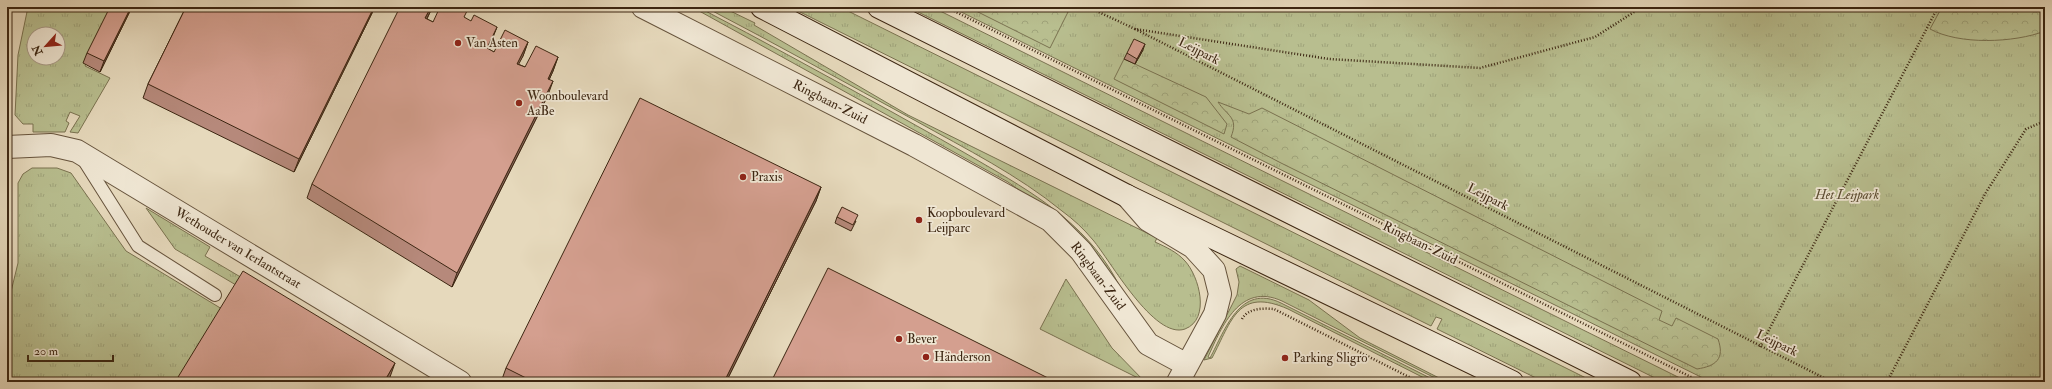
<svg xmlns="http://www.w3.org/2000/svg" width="2052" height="389" viewBox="0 0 2052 389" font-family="'IM FELL Double Pica',serif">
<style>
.grass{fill:url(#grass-tufts);stroke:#7a7250;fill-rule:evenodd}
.forest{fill:url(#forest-crowns);stroke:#7a7250}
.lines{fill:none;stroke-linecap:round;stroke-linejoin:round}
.service-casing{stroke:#66533c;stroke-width:14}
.minor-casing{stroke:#66533c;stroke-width:24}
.secondary-casing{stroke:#3c2612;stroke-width:24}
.path{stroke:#3c2612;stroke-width:2.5;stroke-dasharray:1 2;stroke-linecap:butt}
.service{stroke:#efe6d3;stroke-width:12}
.minor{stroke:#efe6d3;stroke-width:22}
.secondary{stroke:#efe6d3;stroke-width:22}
.wall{fill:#b6897b;stroke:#3c2612}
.shaded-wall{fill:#946f64;stroke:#3c2612}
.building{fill:#d49f8f;stroke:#3c2612}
.poi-dot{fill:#8f2418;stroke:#efe6d3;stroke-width:1.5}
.labels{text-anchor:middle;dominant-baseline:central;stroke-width:3.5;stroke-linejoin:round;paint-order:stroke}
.poi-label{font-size:13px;fill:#3c2612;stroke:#efe6d3;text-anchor:start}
.street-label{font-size:13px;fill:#3c2612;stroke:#efe6d3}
.park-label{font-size:13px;font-style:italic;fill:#5b4c31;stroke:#efe6d3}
</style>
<defs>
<pattern id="grass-tufts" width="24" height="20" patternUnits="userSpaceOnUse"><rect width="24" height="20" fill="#b8be8f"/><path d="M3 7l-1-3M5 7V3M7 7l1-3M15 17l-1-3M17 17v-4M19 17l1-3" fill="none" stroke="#9fa37a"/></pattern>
<pattern id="forest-crowns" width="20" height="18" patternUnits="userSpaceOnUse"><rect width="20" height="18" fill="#b8be8f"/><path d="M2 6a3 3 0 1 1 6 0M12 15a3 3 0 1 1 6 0" fill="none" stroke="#9fa37a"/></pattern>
</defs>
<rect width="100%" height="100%" fill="#e6d9bc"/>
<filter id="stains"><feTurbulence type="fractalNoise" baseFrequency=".005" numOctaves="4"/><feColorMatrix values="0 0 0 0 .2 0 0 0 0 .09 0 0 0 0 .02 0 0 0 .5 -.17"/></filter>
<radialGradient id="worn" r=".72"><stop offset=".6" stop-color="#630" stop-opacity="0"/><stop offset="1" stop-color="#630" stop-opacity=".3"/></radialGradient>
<path class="grass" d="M28,7H115L85,66L110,78L78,133L70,132L80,116L70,112L66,121L69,123L65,132H33V124H23L15,115L18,55ZM34,34H58V58H34Z
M692,7H698C763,41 827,76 892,112C924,130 957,148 989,167C1042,198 1092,230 1120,287C1088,247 1050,212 1008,182Z
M705,7H722L755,23L754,25L908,115L1157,238L1155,242C1166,247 1177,252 1185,261C1199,276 1211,319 1185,329C1154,340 1110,260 1093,240C1084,229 1073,219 1062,211C1018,175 966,149 916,121C846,83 776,44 705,7Z
M790,7H840L1594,382H1544L1437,329L1442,319L1436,317L1431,326Z
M908,7H932L1688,382H1663Z
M951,7H2045V382H1711Z
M32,168H57L71,173L126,251L222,309L177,382H7V308L18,263V183L23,174Z
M146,208L210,247L205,256L342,337L236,285L175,249Z
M1240,266L1309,300L1360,338L1447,382H1443L1282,301C1240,282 1222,326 1208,357L1210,358C1225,330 1240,283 1281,303L1438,382H1432L1288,309C1238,287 1232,320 1212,358L1204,360L1237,295L1239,282L1236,269Z
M1066,279L1112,348L1145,382H1142V380L1040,329Z"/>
<path class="forest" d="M968,7H1059L1068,12L1050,48Z
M1942,7H2045V31C2014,43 1959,45 1930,29Z
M1124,59L1206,97L1227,124L1224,134L1114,79Z
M1218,102L1249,114L1262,108L1662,311L1659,320L1672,326L1676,318L1718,339C1725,359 1716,366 1697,369L1281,163L1231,137C1239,117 1227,116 1218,102Z"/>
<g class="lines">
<g class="service-casing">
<path id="service" d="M83,159L138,246L215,295"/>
</g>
<g class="minor-casing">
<path id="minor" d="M643,7L914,145L1050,220L1081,251L1148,344L1187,365
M7,147L51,145L77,151L460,382
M1127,196L1148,220L1193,247L1214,270L1220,294L1215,314L1178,382"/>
</g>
<g class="secondary-casing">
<path id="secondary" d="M762,7L1127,196L1512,382
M879,7L1630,382"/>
</g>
<path class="path" d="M946,7L1701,382
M1088,7L1135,29L1329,59L1480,68L1595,37L1642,7
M1135,29L1832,382
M1242,319C1248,308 1263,308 1274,309L1419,382
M1760,347L1938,7
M1887,382L1985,194L2026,129L2045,121"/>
<use href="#service" class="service"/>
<use href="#minor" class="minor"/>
<use href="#secondary" class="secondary"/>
</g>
<path class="wall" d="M132,7L100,72L83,63L87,53Z
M186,7H375L294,172L143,98L148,84Z
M431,10L427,19L433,22L465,18L492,40L488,49L494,52L528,42L523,56L518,64L525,67L558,57L553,71L549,80L548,95L452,287L307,198L312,184Z
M1143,50L1135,64L1124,59L1127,53Z
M821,187L816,201L726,382H501L506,368Z
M837,217L856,221L851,231L835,223Z"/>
<path class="shaded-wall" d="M131,7H132L100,72L104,61Z
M374,7H375L294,172L299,159Z
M431,7H432L431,10L420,32L425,18Z
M497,27L492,40L482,62L487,48Z
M528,42L523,56L512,77L517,64Z
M1145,44L1143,50L1135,64L1137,59Z
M558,57L553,71L543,93L548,79Z
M553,81L548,95L452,287L457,273Z
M821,187L816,201L726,382H724Z
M395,363L390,377L387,382H384Z"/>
<path class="building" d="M110,7H131L104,61L87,53Z
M186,7H374L299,159L148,84Z
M400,7H431L425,18L433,22L440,7H458L467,11L464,17L471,21L474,15L497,27L487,48L494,52L505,30L528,42L517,64L525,67L536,46L558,57L548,79L553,81L457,273L312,184Z
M1134,39L1145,44L1137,59L1127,53Z
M640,98L821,187L724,382H534L506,368Z
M842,207L858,215L853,225L837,217Z
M828,268L1056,382H771Z
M243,271L395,363L384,382H175Z"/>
<g class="poi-dot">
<circle cx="458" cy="43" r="4"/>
<circle cx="519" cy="103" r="4"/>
<circle cx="743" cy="177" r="4"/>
<circle cx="919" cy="220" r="4"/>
<circle cx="899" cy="339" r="4"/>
<circle cx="926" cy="357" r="4"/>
<circle cx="1285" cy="358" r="4"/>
</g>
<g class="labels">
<g class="poi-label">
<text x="466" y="43">Van Asten</text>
<text x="527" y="96">Woonboulevard<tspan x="527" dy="15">AaBe</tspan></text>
<text x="751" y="177">Praxis</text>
<text x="927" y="213">Koopboulevard<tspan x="927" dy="15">Leijparc</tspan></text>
<text x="907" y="339">Bever</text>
<text x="934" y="357">Händerson</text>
<text x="1293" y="358">Parking Sligro</text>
</g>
<g class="street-label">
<text transform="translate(1199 51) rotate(27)">Leijpark</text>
<text transform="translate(830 102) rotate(27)">Ringbaan-Zuid</text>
<text transform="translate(1488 197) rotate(27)">Leijpark</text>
<text transform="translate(1420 243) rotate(26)">Ringbaan-Zuid</text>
<text transform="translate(238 248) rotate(31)">Wethouder van Ierlantstraat</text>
<text transform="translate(1098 276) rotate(53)">Ringbaan-Zuid</text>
<text transform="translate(1777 343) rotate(26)">Leijpark</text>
</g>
<g class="park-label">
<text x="1847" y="195">Het Leijpark</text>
</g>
</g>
<rect width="2052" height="389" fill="none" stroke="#e6d9bc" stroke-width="24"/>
<rect x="8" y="8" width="2036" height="373" fill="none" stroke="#3c2612" stroke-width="2"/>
<rect x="12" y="12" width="2028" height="365" fill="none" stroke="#3c2612"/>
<g transform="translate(46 46) rotate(243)"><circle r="19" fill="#efe6d3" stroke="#a79986"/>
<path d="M0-3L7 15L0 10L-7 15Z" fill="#8f2418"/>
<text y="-6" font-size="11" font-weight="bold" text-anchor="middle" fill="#3c2612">N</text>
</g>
<path d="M28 355v6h85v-6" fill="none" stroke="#3c2612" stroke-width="2"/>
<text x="34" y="355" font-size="12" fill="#3c2612" stroke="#efe6d3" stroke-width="3" paint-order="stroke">20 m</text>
<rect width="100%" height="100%" filter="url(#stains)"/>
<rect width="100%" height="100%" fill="url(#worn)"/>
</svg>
